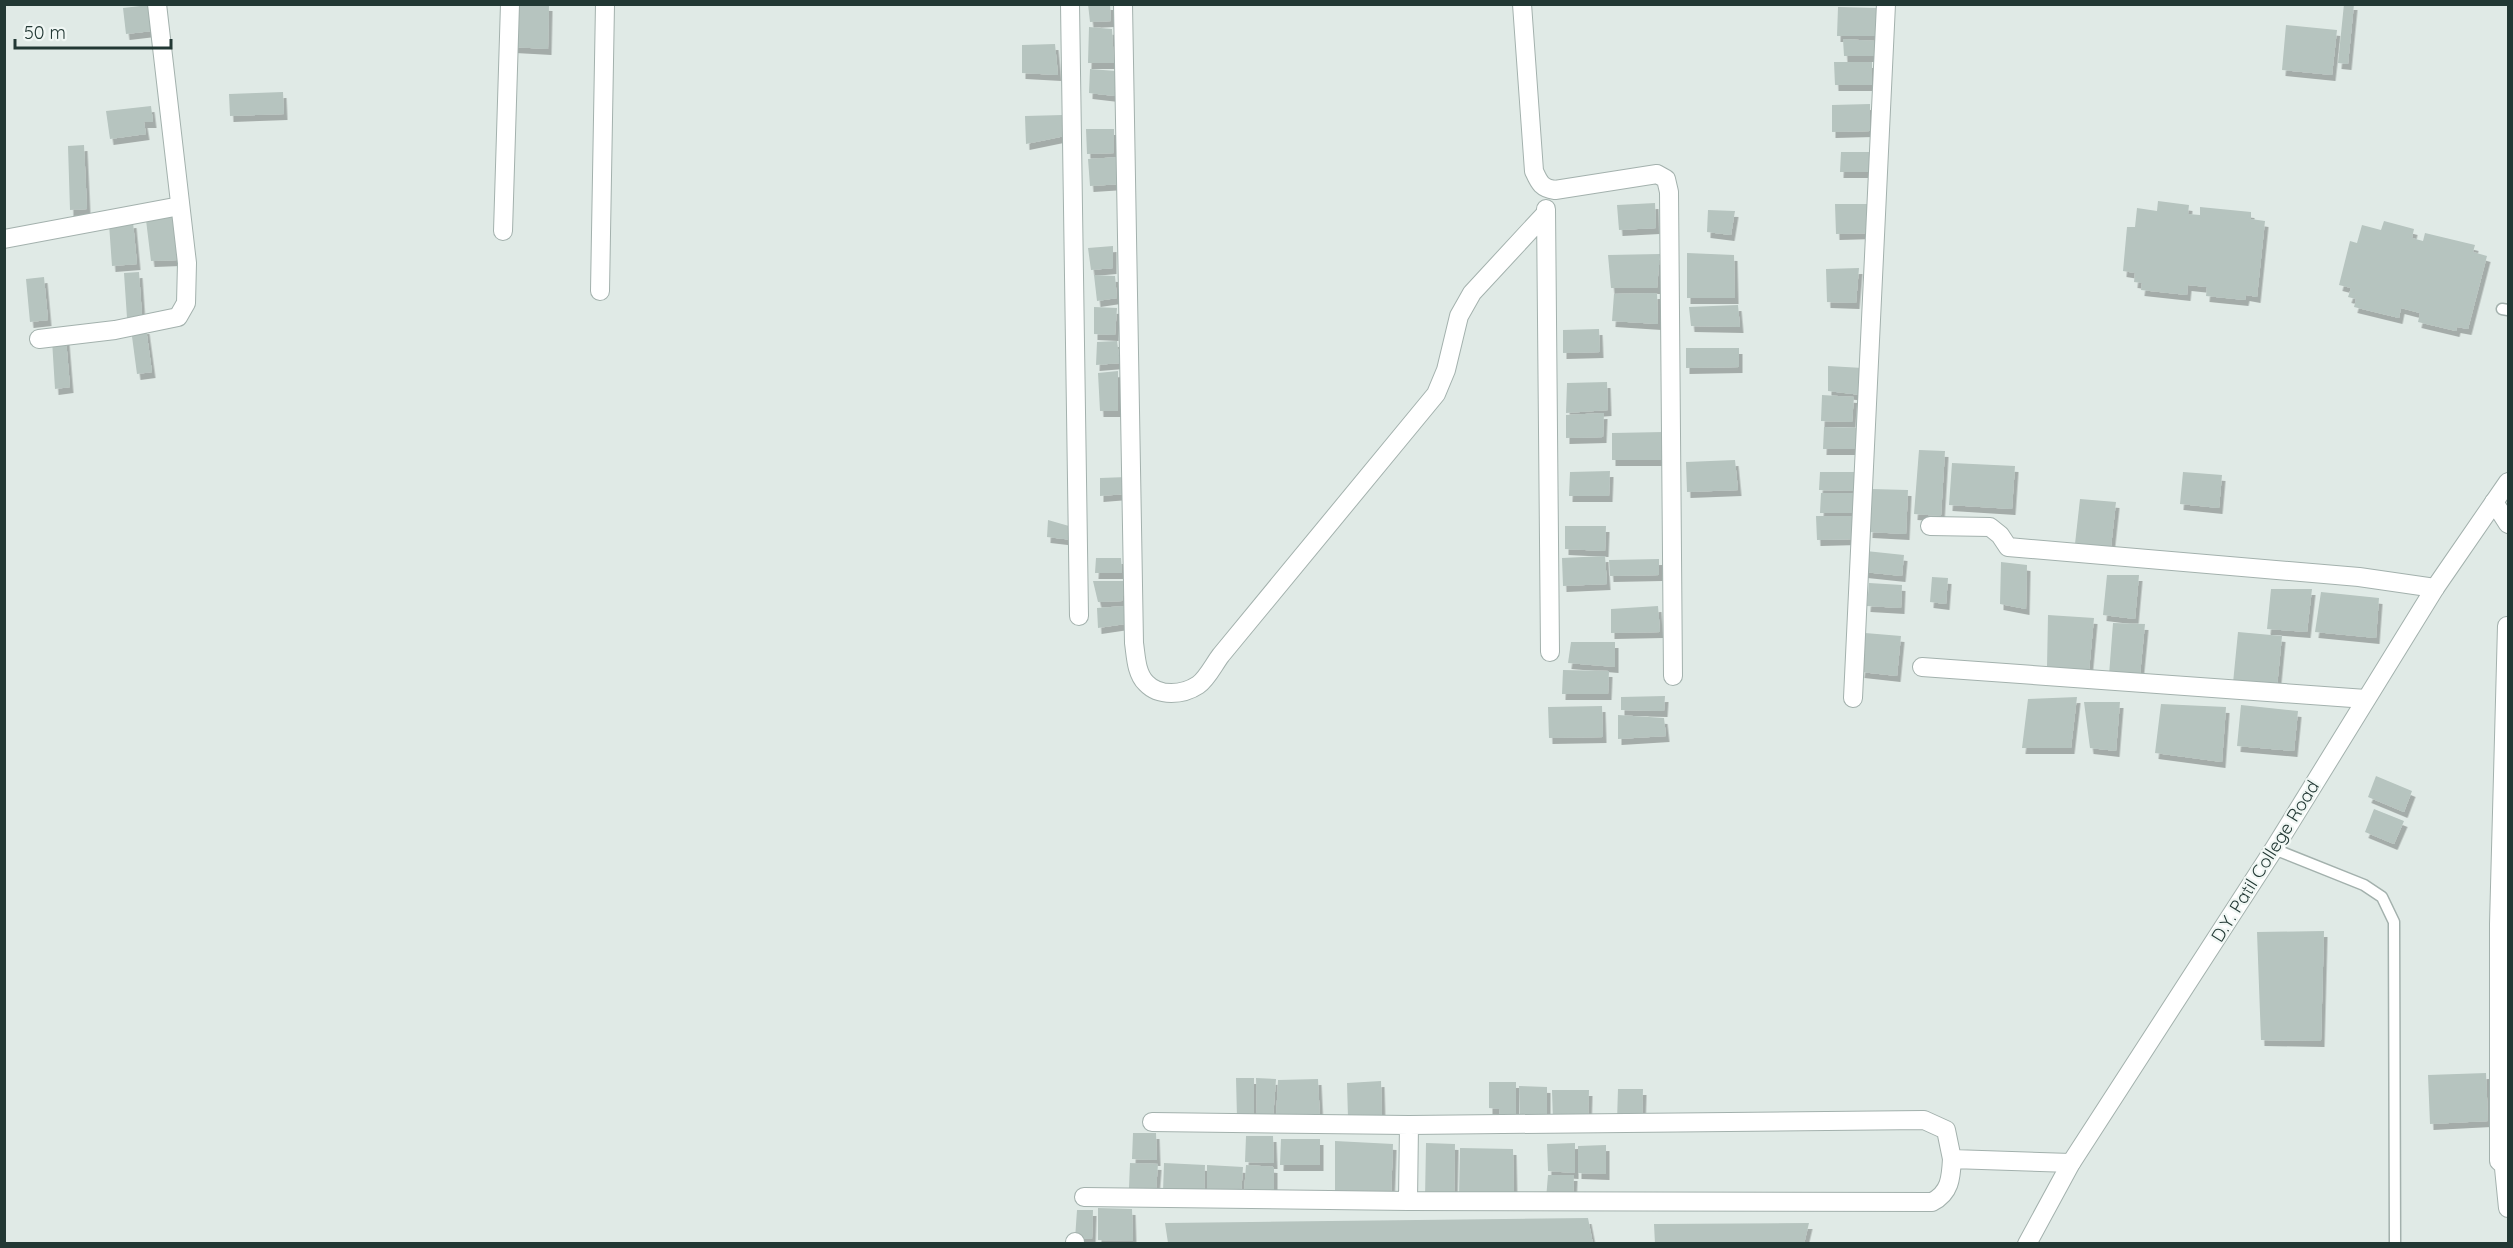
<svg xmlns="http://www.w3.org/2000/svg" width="2513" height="1248" viewBox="0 0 2513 1248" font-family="Quicksand,sans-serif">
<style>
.building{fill:#b6c4bf;filter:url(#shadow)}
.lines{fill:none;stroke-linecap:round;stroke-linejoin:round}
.service-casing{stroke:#a3b1ad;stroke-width:13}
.minor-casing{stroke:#a3b1ad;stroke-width:20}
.tertiary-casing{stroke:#a3b1ad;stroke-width:20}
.service{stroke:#fff;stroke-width:10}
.minor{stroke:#fff;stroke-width:18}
.tertiary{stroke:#fff;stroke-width:18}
.labels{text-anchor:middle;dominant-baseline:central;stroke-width:4.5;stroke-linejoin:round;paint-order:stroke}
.street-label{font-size:18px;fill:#223834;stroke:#f0f7f4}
</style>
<defs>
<filter id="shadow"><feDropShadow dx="3.5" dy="6" stdDeviation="0" flood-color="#0004"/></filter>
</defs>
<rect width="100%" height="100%" fill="#e0eae6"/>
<path class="building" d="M514,4L549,5L548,49L512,47Z
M1088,4H1110L1111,21L1090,22Z
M2344,4H2354L2348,64L2338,63Z
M149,5L152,31L126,34L123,8Z
M1838,7L1878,8L1877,36H1837Z
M2286,25L2337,30L2332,75L2282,70Z
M1089,27L1112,29L1114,63H1088Z
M1843,39L1875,41V56H1844Z
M1055,44L1058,75L1022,73V45Z
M1834,62H1872V85H1835Z
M1090,69L1116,71L1115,96L1089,93Z
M283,92L284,114L230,116L229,94Z
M1870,104V131L1832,132V105Z
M151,106L153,122H144L146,134L110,139L106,111Z
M1063,115L1065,136L1026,144L1025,116Z
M1086,129H1114V153L1087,154Z
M84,145L87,209L70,210L68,146Z
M1841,152H1873L1872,172H1840Z
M1121,157V184L1090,186L1088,159Z
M2158,201L2189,205L2188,214L2200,215V207L2251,212V219L2265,221L2257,297L2246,295L2245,300L2206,296L2207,287L2188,285L2187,295L2141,290L2142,283L2134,282L2135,273L2123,271L2127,227H2135L2137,208L2157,211Z
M1655,203L1656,228L1619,230L1617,205Z
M1835,204H1873L1871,233L1836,234Z
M1708,210L1735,211L1731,235L1707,232Z
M173,216L177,260L151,261L146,220Z
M2384,221L2414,229L2412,238L2423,241L2425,233L2475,245L2473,252L2487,256L2468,329L2457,327L2456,331L2418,322L2420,313L2401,308L2399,318L2354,307L2356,299L2348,297L2351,288L2339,285L2350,241L2357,243L2362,225L2381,230Z
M133,222L137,264L112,266L109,224Z
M1113,246V268L1091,270L1088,248Z
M1687,253L1734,255L1735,298H1687Z
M1660,254L1657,288H1611L1608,255Z
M1859,268L1856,303L1827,302L1826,269Z
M139,272L142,316L127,318L124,273Z
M1094,275L1115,276L1117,298L1097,301Z
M44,277L48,320L30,322L26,279Z
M1657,293L1658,324L1612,321L1614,294Z
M1738,305L1740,327L1691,326L1689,307Z
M1094,307L1117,308L1115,335L1094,334Z
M146,328L152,372L137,374L131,329Z
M1599,329L1600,352L1563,353V330Z
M66,339L70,387L55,389L52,340Z
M1117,341L1120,363L1096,365L1097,342Z
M1686,348H1739V367L1686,368Z
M1828,366L1863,368L1861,395L1828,391Z
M1118,371V411H1100L1098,373Z
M1607,382L1608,410L1566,413L1567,383Z
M1822,395L1854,397L1852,422L1821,421Z
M1604,413L1603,437L1566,438V415Z
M1824,427L1861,428L1862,449H1823Z
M1664,432L1662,460H1612V433Z
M1919,450L1945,451L1941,516L1914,514Z
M1735,460L1738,490L1687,492L1686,462Z
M1952,463L2015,466L2012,509L1949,505Z
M1610,471L1609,496H1569L1570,472Z
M1820,472H1856L1855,491L1819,490Z
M2183,472L2222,475L2219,508L2180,504Z
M1127,477L1125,494L1100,496V478Z
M1871,489L1908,490L1906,534L1869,532Z
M1821,493H1857L1855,513H1820Z
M2080,499L2116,502L2111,547L2075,544Z
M1816,516H1855V539L1817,540Z
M1048,520L1069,526L1073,540L1047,537Z
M1565,526H1606L1605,551L1565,549Z
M1866,551L1904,555L1902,576L1864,572Z
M1605,556L1607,584L1563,586L1562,558Z
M1096,558H1121L1122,573H1095Z
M1659,559V575L1610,576L1609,560Z
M2001,562L2027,565L2026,609L2000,604Z
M2107,575H2139L2135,619L2103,615Z
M1932,577L1948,578L1946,604L1930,602Z
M1093,581H1126L1122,601L1098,602Z
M1869,583L1902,585L1901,608L1867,606Z
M2271,589H2312L2307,632L2267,629Z
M2321,592L2379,598L2376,638L2315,632Z
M1126,606L1125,624L1098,628L1097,608Z
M1658,606L1660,632L1611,633V609Z
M2048,615L2094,618L2089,671L2047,667Z
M2113,623L2145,624L2140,675H2109Z
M2238,632L2282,636L2277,687L2233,683Z
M1865,633L1901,636L1897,676L1861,672Z
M1571,642H1615V667L1568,663Z
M1563,670L1609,671L1608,694H1562Z
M1665,696L1664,711L1621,710V697Z
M2077,697L2071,748H2022L2028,699Z
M2084,702H2120L2116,751L2090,748Z
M2161,704L2226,707L2222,762L2155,753Z
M2241,705L2298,711L2294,751L2237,746Z
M1602,706L1603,737L1549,738L1548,707Z
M1618,715L1664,718L1666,736L1618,739Z
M2376,776L2412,791L2404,812L2368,797Z
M2374,809L2404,821L2394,844L2365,832Z
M2324,931L2321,1041L2261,1040L2257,932Z
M2486,1073L2488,1121L2430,1124L2428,1075Z
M1236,1078H1254V1119L1237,1118Z
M1256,1078L1276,1079L1273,1119L1257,1118Z
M1318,1079L1320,1120L1276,1119L1278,1080Z
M1381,1081L1382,1118H1348L1347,1083Z
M1489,1082H1516V1115H1500L1499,1109L1489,1108Z
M1519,1086L1547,1087V1119H1520Z
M1618,1089H1643L1642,1120L1617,1121Z
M1552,1090H1589L1588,1121H1553Z
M1133,1133H1156L1157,1160L1132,1159Z
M1246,1136H1273L1274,1163L1245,1162Z
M1281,1139H1320V1165H1280Z
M1335,1141L1393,1144L1391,1198L1335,1197Z
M1426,1143L1455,1144L1454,1199H1425Z
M1575,1143V1173L1548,1171L1547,1144Z
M1606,1145V1174L1578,1173V1146Z
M1460,1148L1513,1149L1514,1197H1459Z
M1130,1163L1158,1164L1156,1190L1129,1188Z
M1164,1163L1205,1165L1204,1193L1163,1192Z
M1207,1165L1243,1167L1241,1195L1207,1193Z
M1246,1165L1274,1167V1195L1244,1194Z
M1548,1175H1574L1573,1199H1546Z
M1098,1208L1132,1209L1133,1241L1098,1240Z
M1077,1210H1093L1092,1239H1075Z
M1588,1218L1593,1244L1168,1243L1165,1223Z
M1809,1223L1804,1244H1655L1654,1224Z"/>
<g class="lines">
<g class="service-casing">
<path id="service" d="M2502,309L2508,310
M2274,849L2364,885L2382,897L2394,922L2395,1244"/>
</g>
<g class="minor-casing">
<path id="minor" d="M1070,4L1079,616
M1123,4L1134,643C1136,656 1136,673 1146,683C1159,697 1183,695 1198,685C1207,679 1214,664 1221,655L1436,394L1446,370L1459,316L1472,293L1546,213
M1522,4L1534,171C1539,182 1541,188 1555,190L1657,174L1666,179L1669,192L1673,676
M1546,209L1550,652
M503,231L510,4
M4,239L180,206
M600,291L605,4
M39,339L115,330L178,317L186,303L187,263L157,4
M2494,502L2508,524
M1930,526L1990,527L2000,535L2008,547L2359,577L2435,588
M2507,626L2499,924V1161L2508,1169
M1922,667L2366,699
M1853,698L1886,4
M1152,1122L1409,1125
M1952,1159C1951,1178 1950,1193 1932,1202L1408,1201L1409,1125L1924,1120L1946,1130L1952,1159L2071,1163
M2504,1168L2508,1208
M1084,1197L1408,1201
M1075,1242V1244"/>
</g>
<g class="tertiary-casing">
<path id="tertiary" d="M2027,1244L2071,1163L2274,849L2435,588L2508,482"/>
</g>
<use href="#service" class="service"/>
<use href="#minor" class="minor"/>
<use href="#tertiary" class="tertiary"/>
</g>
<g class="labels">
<g class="street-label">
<text transform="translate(2265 861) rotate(-58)">D.Y. Patil College Road</text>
</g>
</g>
<rect width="2513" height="1248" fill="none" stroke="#223834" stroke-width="12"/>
<path d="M15 39v9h156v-9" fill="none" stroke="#223834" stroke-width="3"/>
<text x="24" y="39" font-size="18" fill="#223834" stroke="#f0f7f4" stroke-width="4.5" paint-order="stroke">50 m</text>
</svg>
